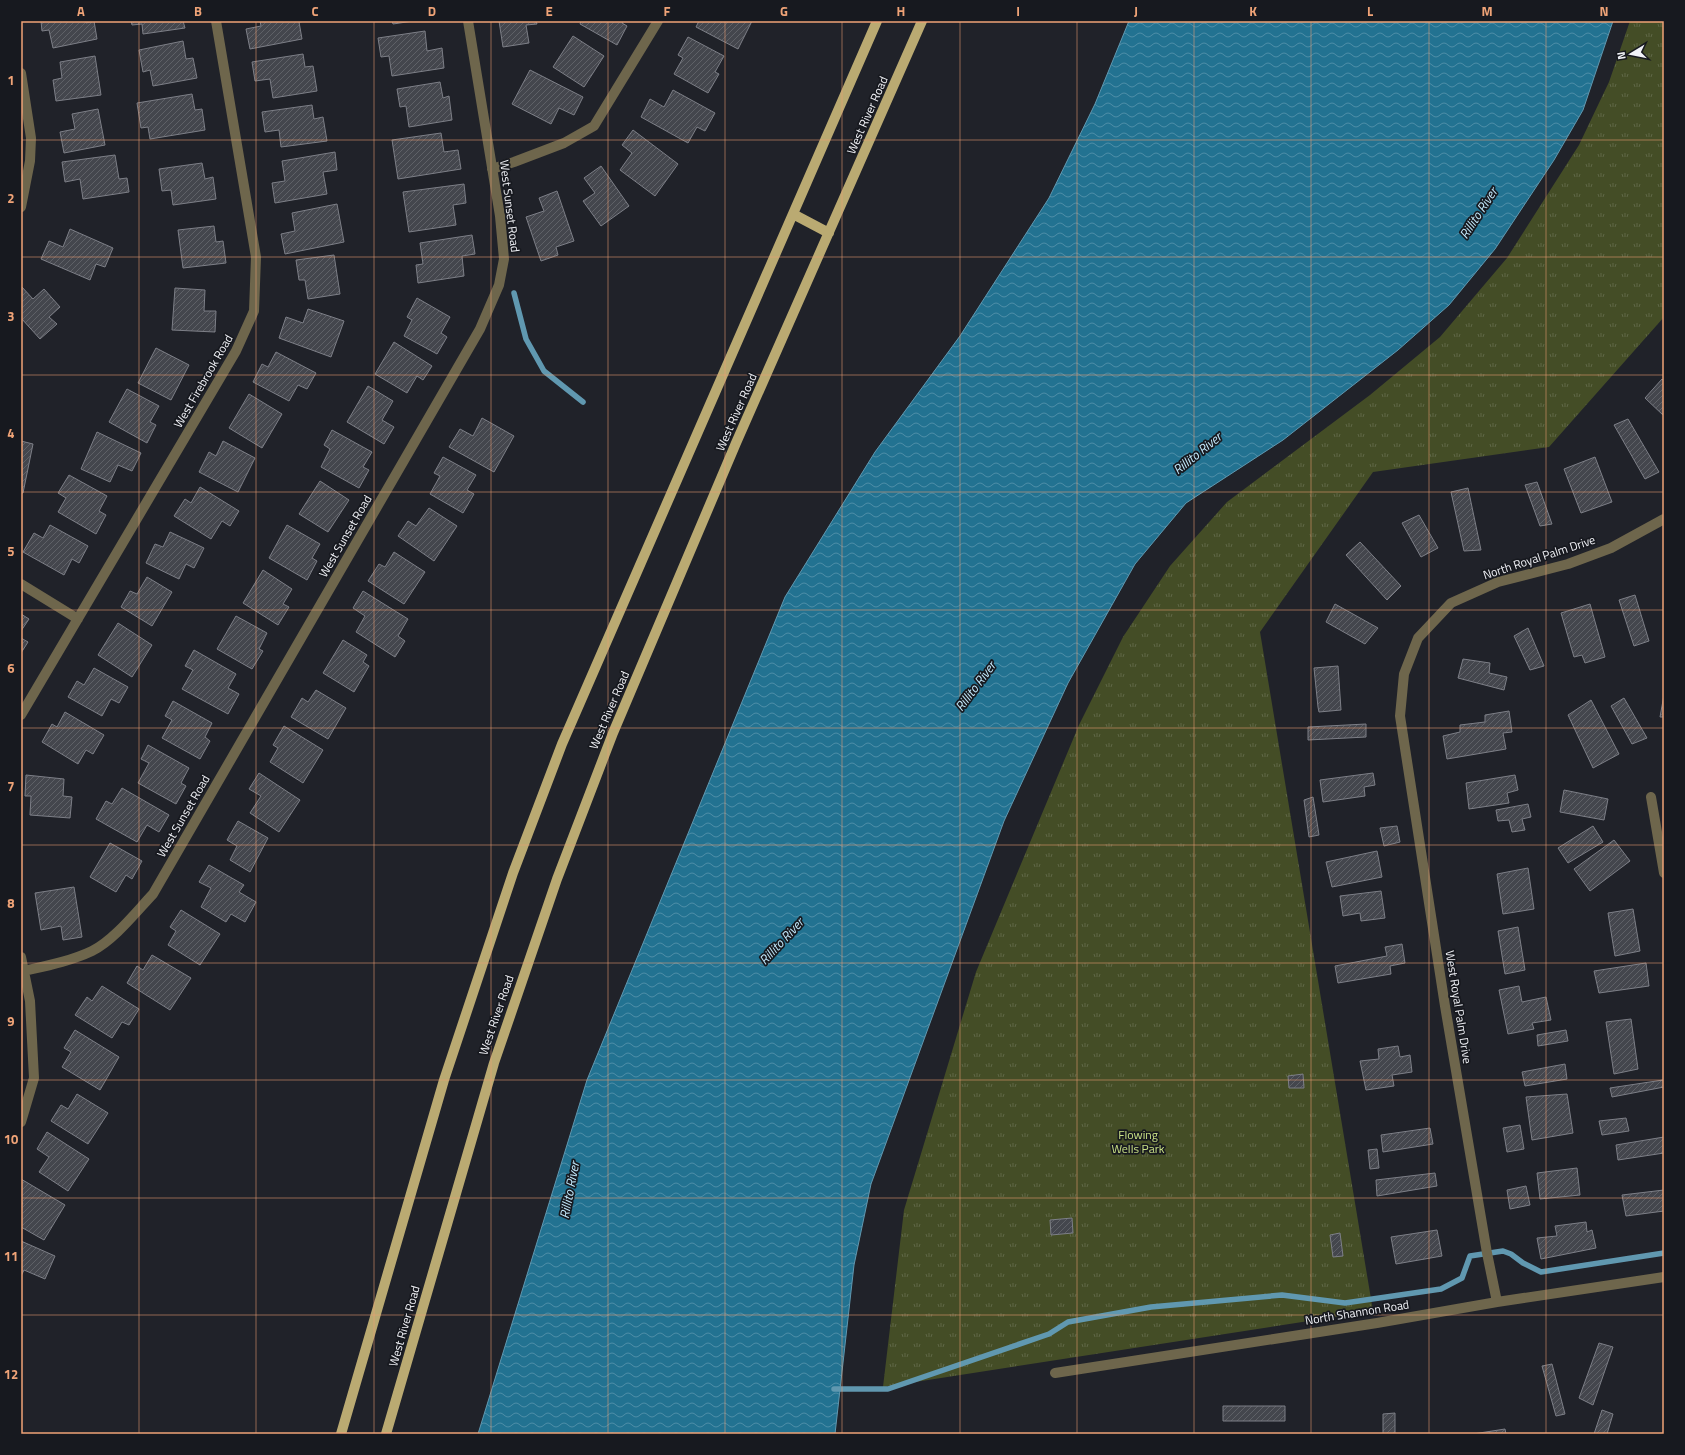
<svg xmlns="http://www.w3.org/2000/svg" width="1685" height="1455" viewBox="0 0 1685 1455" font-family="'Titillium Web',sans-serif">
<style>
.park{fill:url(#park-tufts)}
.water{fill:url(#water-waves);stroke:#6098b0}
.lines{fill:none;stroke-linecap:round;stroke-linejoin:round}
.stream{stroke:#6098b0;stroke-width:5.5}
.building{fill:url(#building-hatch);stroke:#7d7f87}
.minor{stroke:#6e664c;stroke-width:10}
.primary{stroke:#baaa72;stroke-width:10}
.grid{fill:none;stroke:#efa377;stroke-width:1;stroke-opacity:0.55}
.labels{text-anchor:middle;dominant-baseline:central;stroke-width:3.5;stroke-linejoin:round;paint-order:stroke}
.street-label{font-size:12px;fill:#f1f2f7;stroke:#17191f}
.park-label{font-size:12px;fill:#cae186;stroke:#17191f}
.water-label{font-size:13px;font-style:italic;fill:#c5ebfe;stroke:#17191f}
.neatline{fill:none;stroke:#efa377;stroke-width:1.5}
.grid-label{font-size:13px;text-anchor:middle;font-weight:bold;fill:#efa377}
</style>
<defs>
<pattern id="park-tufts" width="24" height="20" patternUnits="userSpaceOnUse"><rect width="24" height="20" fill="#444d26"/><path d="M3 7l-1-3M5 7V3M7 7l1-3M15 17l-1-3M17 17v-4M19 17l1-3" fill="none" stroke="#5f6746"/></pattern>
<pattern id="water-waves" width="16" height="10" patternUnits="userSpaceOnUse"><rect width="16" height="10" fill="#227291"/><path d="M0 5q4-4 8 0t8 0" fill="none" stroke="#4d8da7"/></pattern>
<pattern id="building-hatch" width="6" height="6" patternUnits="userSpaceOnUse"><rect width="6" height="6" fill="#44464d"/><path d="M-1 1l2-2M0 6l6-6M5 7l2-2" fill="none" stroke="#5f6167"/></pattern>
</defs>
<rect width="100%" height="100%" fill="#202229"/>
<path class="park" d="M1630,21H1664V317L1549,447L1373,472L1260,632L1373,1311L883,1387L904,1210L976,972L1079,725L1123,637L1170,566L1227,502L1370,395L1440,337L1507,258L1579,145L1609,82Z"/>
<path class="water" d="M1129,21H1613L1583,110L1554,160L1495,249L1449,305L1398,350L1283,440L1186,503L1135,564L1068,683L1004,821L871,1184L854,1265L835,1434H478L587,1080L785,597L875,452L960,336L1049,198L1095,104Z"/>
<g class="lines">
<path class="stream" d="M514,293L526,339L544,371L583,402
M834,1389H888L1049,1334L1068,1322L1151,1307L1282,1295L1345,1303L1441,1289L1462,1278L1470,1256L1503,1251L1511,1254L1523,1263L1541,1272L1664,1253"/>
</g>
<path class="building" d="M41,21H85L86,23L94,21L97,39L53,48L49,30L42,31Z
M131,21H183L185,28L143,34L142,24L132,25Z
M260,21H306L299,22L302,39L250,49L246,29L261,26Z
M392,21H413L393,24Z
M499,21H536L537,24L526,25L529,43L503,47Z
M581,21H623L622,23L627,26L617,45L580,24Z
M699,21H752L738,49L696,27Z
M425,31L427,51L442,48L444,68L392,76L389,56L381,57L378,38Z
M573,36L604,56L584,87L553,67Z
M688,37L724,56L715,72L719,74L708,93L674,74L683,58L678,55Z
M183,41L186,59L193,58L197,78L153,86L150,70L143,72L139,50Z
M303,54L305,67L313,66L317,91L273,98L270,79L255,81L252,62Z
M95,56L101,95L56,101L53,80L62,78L60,62Z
M530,70L583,97L574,115L559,108L551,124L512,104Z
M440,82L443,98L449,96L452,120L409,127L406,106L400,107L397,89Z
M673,90L715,113L705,131L697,127L688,143L641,117L650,99L664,107Z
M192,94L195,110L202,109L205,130L150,139L148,127L141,128L137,103Z
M312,105L314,119L323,117L327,141L281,147L279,130L265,132L262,112Z
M98,109L105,145L64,153L60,132L75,129L72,114Z
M633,130L678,164L655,196L620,170L632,153L622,145Z
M441,133L444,152L458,150L461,169L398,179L392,140Z
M335,152L337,170L323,172L327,194L275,203L272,183L285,181L282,161Z
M115,155L119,179L127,178L129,192L83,199L80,179L65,182L62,162Z
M202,163L205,179L213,177L216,199L173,205L171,190L162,191L159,169Z
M601,166L629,206L601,226L583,201L595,193L584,178Z
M464,184L466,203L453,205L456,225L409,232L403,192Z
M557,191L574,241L556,247L558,255L541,261L526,217L544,211L539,198Z
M337,204L344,242L285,254L281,234L295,231L292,213Z
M214,226L216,242L223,241L226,263L183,268L178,230Z
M70,229L113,248L105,267L96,264L90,280L41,259L49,241L63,247Z
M472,235L475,254L462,256L464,276L418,283L416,265L423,264L420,243Z
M334,255L340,294L308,299L305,280H299L296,260Z
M21,286L33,299L44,289L60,307L49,317L57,324L40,339L21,318Z
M175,288L205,290L204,311H216L215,332L172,330Z
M417,298L450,317L441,333L447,337L437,354L404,336L412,320L407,317Z
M308,309L344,321L331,357L279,338L286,317L303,323Z
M394,342L432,366L423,380L417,376L407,393L375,374Z
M156,348L189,365L171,400L138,383Z
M276,352L316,373L307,389L298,385L289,401L253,382L262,364L268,367Z
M1662,379L1664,381V416L1645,398Z
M368,386L393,401L382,420L394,427L384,444L347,422Z
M127,389L159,406L150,422L156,425L147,443L109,422Z
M249,394L282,414L262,448L229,428Z
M482,418L514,436L494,472L449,447L460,429L473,436Z
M1628,419L1659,472L1645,479L1614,425Z
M332,430L372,452L363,467L369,470L359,488L321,467L330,449L324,445Z
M97,432L141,453L132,471L118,465L110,482L81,469Z
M21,441L33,444L23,493H21Z
M223,441L255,458L238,492L199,472L209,452L216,456Z
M443,457L476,475L467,490L474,494L463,513L430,494L440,476L434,473Z
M1595,457L1612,502L1581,513L1564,469Z
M69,475L107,496L99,511L106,515L96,534L58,512L66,498L58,493Z
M320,481L349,500L328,532L299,514Z
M1537,482L1552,524L1540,526L1525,485Z
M200,487L239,511L230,526L222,521L211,539L174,516L185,499L191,503Z
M1468,488L1481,550L1464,551L1451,492Z
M429,508L457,526L434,561L398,536L408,521L416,526Z
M1419,515L1438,548L1421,557L1402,523Z
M50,525L88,546L79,563L72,559L64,575L23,552L34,533L43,538Z
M287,525L320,544L312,558L317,561L307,580L269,558Z
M170,532L204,548L194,568L186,564L179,579L146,563L155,544L163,547Z
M1360,542L1401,586L1387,600L1346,555Z
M394,552L425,572L404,604L368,581L379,564L385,567Z
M263,570L292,589L283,604L289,607L278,625L243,603Z
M147,577L172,592L152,626L121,607L130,591L137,594Z
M363,591L408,619L398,636L405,641L395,657L356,632L365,616L353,608Z
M1635,595L1649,641L1634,646L1619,600Z
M1335,604L1378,628L1365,644L1326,622Z
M1590,604L1605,657L1585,663L1582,655L1574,657L1561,613Z
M21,614L29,619L21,631Z
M236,616L267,633L259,649L263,651L252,669L217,649Z
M118,623L152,645L132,677L98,655Z
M1528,628L1544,666L1530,670L1514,636Z
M21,638L28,642L21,653Z
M343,640L367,655L363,662L369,666L354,692L323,673Z
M194,650L236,674L228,688L239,694L228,714L182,689L193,670L185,666Z
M1463,659L1490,663L1489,673L1507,677L1504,690L1458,678Z
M1338,666L1341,710L1319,712L1318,707L1314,668Z
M94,668L128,687L119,703L111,699L102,716L68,697L77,681L84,685Z
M316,690L346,708L328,739L291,717L302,698L308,702Z
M1664,695V717H1660Z
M1624,698L1647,738L1632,744L1611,706Z
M1591,700L1619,754L1593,768L1568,715Z
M173,701L212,723L205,737L210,741L200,759L162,738L172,720L165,716Z
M1509,711L1512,732L1503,733L1506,749L1447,759L1443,736L1460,732V725L1485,722V715Z
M65,712L104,735L93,754L86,750L78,764L42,742L52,724L57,727Z
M1366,724V737L1308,740V727Z
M284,726L323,750L303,783L270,762L278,748L273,745Z
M148,745L189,768L181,783L186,786L176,804L138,783L149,763L141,759Z
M259,773L300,800L279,832L250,813L261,796L249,789Z
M1373,773L1375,785L1364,787L1365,796L1323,802L1320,780Z
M26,775L64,779L63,796L72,797L70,818L30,815L31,796H25Z
M1515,775L1518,790L1507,793L1509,803L1469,809L1466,783Z
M122,788L169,815L159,832L147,825L137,842L96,819L106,801L112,804Z
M1564,790L1608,799L1604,820L1560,812Z
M1313,797L1319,835L1309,837L1304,800Z
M1528,804L1531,817L1522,819L1525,830L1512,832L1509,820L1498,821L1496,810Z
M238,821L268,838L250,872L230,860L237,846L227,840Z
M1397,826L1400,842L1384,846L1380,828Z
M1593,826L1603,842L1568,863L1558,848Z
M1614,840L1630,861L1590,891L1574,869Z
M110,843L142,861L132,879L126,875L116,892L90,877Z
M1377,851L1382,877L1332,887L1326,862Z
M209,865L244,885L239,892L256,902L245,922L231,914L226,922L201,907L211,888L199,882Z
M1528,868L1534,909L1503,914L1497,874Z
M74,887L82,937L63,940L61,926L41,930L35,893Z
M1381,891L1385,918L1361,921L1360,913L1343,916L1340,896Z
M1633,909L1640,951L1615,956L1608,913Z
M181,910L220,934L200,965L168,945L176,931L170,927Z
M1518,927L1525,970L1505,974L1498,931Z
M1402,944L1405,963L1390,966L1391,974L1338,983L1335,966L1387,956L1385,947Z
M152,955L191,978L170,1010L127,983L137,966L143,970Z
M1646,963L1649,986L1599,993L1594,971Z
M102,986L139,1009L129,1025L122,1022L112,1038L75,1015L87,997L92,1001Z
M1519,986L1522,1002L1546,997L1551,1020L1532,1023L1534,1029L1508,1034L1499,990Z
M1631,1019L1638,1069L1614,1074L1606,1022Z
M75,1030L119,1057L100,1090L62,1067L71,1052L64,1048Z
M1566,1030L1568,1041L1538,1046L1537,1035Z
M1398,1046L1400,1057L1410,1055L1412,1072L1392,1075L1394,1086L1366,1090L1360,1061L1379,1059L1378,1049Z
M1565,1064L1567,1079L1525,1086L1522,1072Z
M1303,1074L1304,1088H1289L1288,1076Z
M1663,1080L1664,1087L1612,1097L1610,1088Z
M77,1094L108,1113L88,1144L51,1121L61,1105L68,1109Z
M1567,1094L1573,1133L1532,1140L1526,1097Z
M1626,1118L1629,1131L1602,1135L1599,1121Z
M1520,1125L1524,1149L1507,1152L1503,1128Z
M1430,1128L1433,1144L1383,1152L1381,1135Z
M47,1132L89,1159L68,1191L39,1172L49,1157L37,1149Z
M1664,1137V1153L1618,1160L1616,1145Z
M1377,1149L1379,1168L1370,1169L1368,1150Z
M1577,1168L1580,1195L1540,1199L1537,1173Z
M1435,1173L1437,1186L1377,1196L1376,1180Z
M21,1179L65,1205L44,1240L21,1227V1206L23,1203L21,1202Z
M1526,1186L1530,1205L1510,1209L1507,1190Z
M1664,1190V1211L1626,1216L1622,1195Z
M1072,1218L1073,1233L1051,1235L1050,1220Z
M1586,1222L1587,1232L1592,1230L1596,1248L1541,1259L1537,1238L1557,1236L1555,1226Z
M1437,1230L1442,1256L1396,1264L1391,1237Z
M1340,1233L1343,1256L1333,1257L1330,1235Z
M21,1241L55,1256L45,1279L24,1270L21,1276Z
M1599,1343L1613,1347L1593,1405L1579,1398Z
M1552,1364L1565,1414L1556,1416L1542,1366Z
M1223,1406H1285V1421H1223Z
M1602,1410L1613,1414L1607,1434H1594Z
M1395,1413V1434H1383V1414Z
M1505,1429L1506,1434H1473Z"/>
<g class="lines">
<path class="minor" d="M21,73L31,138L30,161L21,207
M492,169L514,162L564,143L594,126L658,21
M21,584L78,619
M21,715L236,351L254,311L256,257L216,21
M1651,797L1664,873
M21,957L30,1001L34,1078L21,1122
M24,971C46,966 71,961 92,951C114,940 136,912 153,894L480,329L499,285L504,259L500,216L468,21
M1497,1302L1487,1253L1445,1006L1400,716L1404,674L1418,638L1451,603L1498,582L1568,564L1611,548L1664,519
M1055,1373L1377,1323L1497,1302L1664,1277"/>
<path class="primary" d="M793,214L829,233
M341,1434L444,1080L513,873L562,744L877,21
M386,1434L494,1063L557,879L613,733L736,443L922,21"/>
</g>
<path class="grid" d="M139,21V1434M256,21V1434M374,21V1434M491,21V1434M608,21V1434M725,21V1434M842,21V1434M960,21V1434M1077,21V1434M1194,21V1434M1311,21V1434M1429,21V1434M1546,21V1434M21,140H1664M21,257H1664M21,375H1664M21,492H1664M21,610H1664M21,728H1664M21,845H1664M21,963H1664M21,1080H1664M21,1198H1664M21,1315H1664"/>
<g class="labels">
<g class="street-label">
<text transform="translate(867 115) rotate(-66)">West River Road</text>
<text transform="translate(510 206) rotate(83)">West Sunset Road</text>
<text transform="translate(203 381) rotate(-60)">West Firebrook Road</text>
<text transform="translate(736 412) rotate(-66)">West River Road</text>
<text transform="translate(345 536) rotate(-60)">West Sunset Road</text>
<text transform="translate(1539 557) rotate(-18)">North Royal Palm Drive</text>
<text transform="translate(609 710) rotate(-67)">West River Road</text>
<text transform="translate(183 816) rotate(-60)">West Sunset Road</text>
<text transform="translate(1459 1007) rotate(81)">West Royal Palm Drive</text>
<text transform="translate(496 1015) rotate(-71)">West River Road</text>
<text transform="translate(1357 1312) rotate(-9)">North Shannon Road</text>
<text transform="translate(404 1326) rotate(-74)">West River Road</text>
</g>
<g class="park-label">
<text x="1138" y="1134">Flowing<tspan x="1138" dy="14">Wells Park</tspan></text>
</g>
<g class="water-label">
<text transform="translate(1478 213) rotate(-57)">Rillito River</text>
<text transform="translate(1197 453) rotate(-39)">Rillito River</text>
<text transform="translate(975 686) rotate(-53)">Rillito River</text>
<text transform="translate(781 941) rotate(-47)">Rillito River</text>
<text transform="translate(569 1190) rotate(-79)">Rillito River</text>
</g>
</g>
<rect width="1685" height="1455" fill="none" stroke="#17191f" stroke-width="44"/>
<g transform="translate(1631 54) rotate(260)" stroke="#17191f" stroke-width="3" paint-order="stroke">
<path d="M0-3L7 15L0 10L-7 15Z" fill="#f1f2f7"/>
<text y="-6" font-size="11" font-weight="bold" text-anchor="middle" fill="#f1f2f7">N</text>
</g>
<rect x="22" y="22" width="1641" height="1411" class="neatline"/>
<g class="grid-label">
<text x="81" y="16">A</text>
<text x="198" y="16">B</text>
<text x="315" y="16">C</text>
<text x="432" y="16">D</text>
<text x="549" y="16">E</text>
<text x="667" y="16">F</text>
<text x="784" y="16">G</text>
<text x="901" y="16">H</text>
<text x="1018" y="16">I</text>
<text x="1136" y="16">J</text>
<text x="1253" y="16">K</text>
<text x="1370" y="16">L</text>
<text x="1487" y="16">M</text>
<text x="1604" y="16">N</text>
<text x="11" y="85">1</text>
<text x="11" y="203">2</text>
<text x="11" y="321">3</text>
<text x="11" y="438">4</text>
<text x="11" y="556">5</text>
<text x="11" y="673">6</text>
<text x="11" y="791">7</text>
<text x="11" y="908">8</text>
<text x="11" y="1026">9</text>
<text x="11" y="1144">10</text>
<text x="11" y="1261">11</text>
<text x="11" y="1379">12</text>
</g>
</svg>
